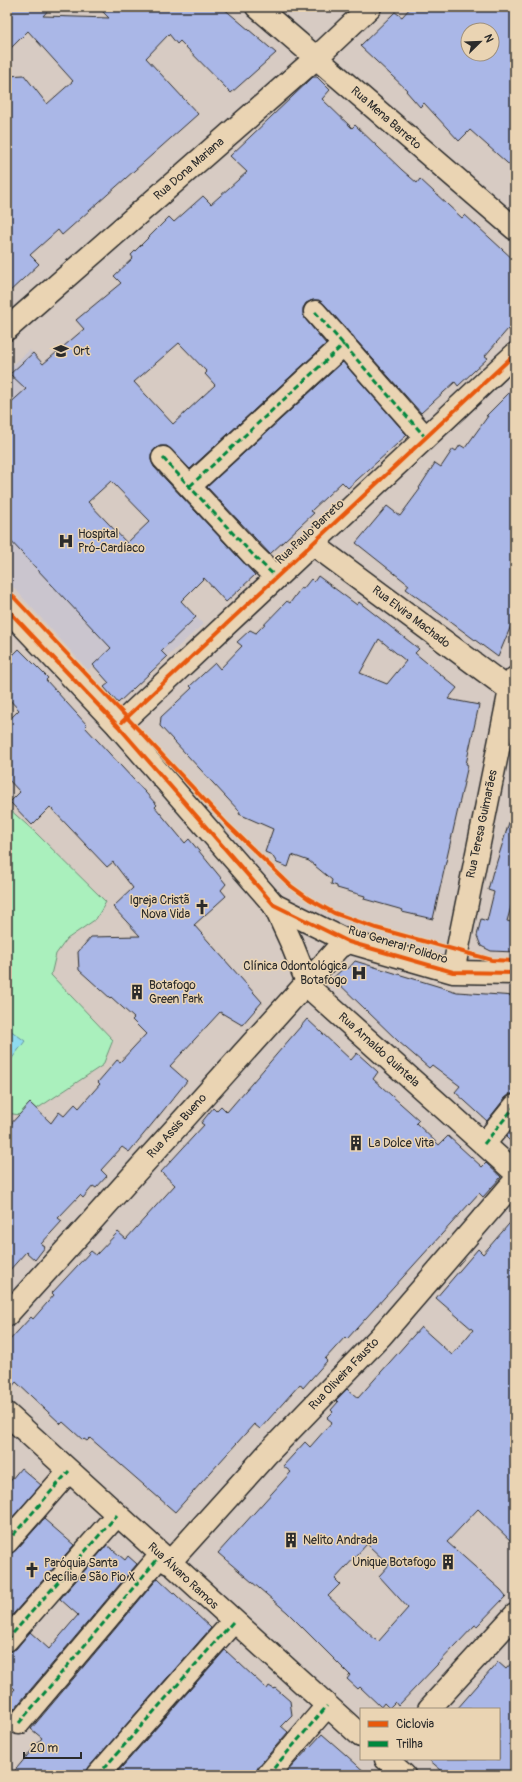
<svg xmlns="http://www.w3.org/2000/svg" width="522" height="1782" viewBox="0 0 522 1782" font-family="Pangolin,sans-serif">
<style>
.built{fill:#cac5ce}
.green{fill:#aaf0bd;stroke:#6a8e74}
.water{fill:#8fdbef;stroke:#6795a1}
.building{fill:#aab7e7;stroke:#2b2b2b;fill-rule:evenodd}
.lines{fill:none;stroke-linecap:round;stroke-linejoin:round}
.minor-casing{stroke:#2b2b2b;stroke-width:25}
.major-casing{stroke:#2b2b2b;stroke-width:25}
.minor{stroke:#ead4b3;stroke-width:22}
.major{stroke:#ead4b3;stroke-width:22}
.quiet{stroke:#00873e;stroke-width:3;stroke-dasharray:6 3;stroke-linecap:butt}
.cycleway-casing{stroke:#ead4b3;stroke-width:6}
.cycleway{stroke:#e8590c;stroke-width:4}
.labels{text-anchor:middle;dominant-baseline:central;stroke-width:3;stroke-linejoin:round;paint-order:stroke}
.street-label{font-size:12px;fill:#2b2b2b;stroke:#ead4b3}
.poi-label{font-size:12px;fill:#2b2b2b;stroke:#ead4b3;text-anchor:start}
</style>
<rect width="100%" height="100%" fill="#d7cbc3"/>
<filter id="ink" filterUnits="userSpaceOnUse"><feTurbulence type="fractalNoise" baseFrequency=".025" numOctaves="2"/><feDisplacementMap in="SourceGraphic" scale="8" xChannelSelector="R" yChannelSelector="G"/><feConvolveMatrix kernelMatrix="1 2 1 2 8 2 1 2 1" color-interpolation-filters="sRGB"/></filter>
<g filter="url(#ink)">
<path class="built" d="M30,350L133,462L88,502L203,624L167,657L135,624L88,670L7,580V370Z"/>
<path class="green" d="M7,807L36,833L106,902L96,919L67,939L56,954L51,975L113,1040L103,1065L26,1116L7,1113Z"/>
<path class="water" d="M10,1030L25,1041L10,1061L7,1059V1035Z"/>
<path class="building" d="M7,7H51L43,16L109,18L98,7H222L276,53L231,93L180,41L177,44L169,34L146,58L198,114L62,235L58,230L30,255L39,264L7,294V76L24,75L47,104L73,81L28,31L7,52Z
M411,7H515V170L470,130L459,141L424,103L420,107L406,91L407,90L360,46L395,12L402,17ZM468,30H492V54H468Z
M313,77H317L330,90L322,99L352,128L355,125L402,170L417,183L420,179L462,218L465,215L515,261V335L508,329L485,356L488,358L458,386L455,382L421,413L324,304L319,300H313L306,303L303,308V315L306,320L326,344L190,469L167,446H160L155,449L151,454V460L154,467L255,575L226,602L204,578L181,601L196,617L161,651L167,657L118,703L104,687L109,683L93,665L111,648L7,537V406L26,389L10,374L33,353L43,364L84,329L76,320L121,283L114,276L133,258L131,255L169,217L174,222L203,196L211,204L247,172L230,156ZM179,343L207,372L205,374L215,385L173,424L134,382ZM111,481L150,521L127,543L88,502Z
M343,362L407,435L348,488L342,482L311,511L314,513L270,554L207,487Z
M515,387V616L498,657L406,589L409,585L356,543L387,506L400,516L420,489L419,488L435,463L441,467L453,449L456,451L460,445L465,448L488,416H486Z
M318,576L357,605L359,602L419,649L415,653L457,688L448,699L479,705L466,764L468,765L433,919L402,912L403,910L364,899L365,896L337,888V886L331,884L332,880L309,861L292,855L288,867L277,863L272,855L265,852L273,829L239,814L240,812L160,726L161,717L192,688L190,686L215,663L220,669L242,646L237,642L250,630L256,633L287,601L290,603L301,588L303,589L311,579L314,582ZM379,639L406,661L387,684L360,673Z
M19,649L48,678L46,680L87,725L85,727L157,805L155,807L185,843L189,839L226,884L221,890L226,896L194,925L262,1002L242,1025L220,1012L170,1066L187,1081L162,1112L129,1152L122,1147L101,1170L107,1176L96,1188L93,1186L83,1198L80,1195L58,1218L62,1221L41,1244L45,1247L35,1260L26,1252L7,1273V1128L30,1103L51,1123L59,1112L64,1116L75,1104L79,1108L100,1084L98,1082L111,1067L117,1060L120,1062L146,1034L132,1020L134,1018L111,997L110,998L79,970L78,952L91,937L140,936L113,907L133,888L113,862L107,867L50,807L32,825L10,802L20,792L7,778V722L19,710L7,697V669L13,663L9,659Z
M511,816H515V893L507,921L515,923V952L491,951L481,946L477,936L481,919L487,921L494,892L488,890L493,871H494Z
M355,961L457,992L515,996V1094H510L505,1098L487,1121L455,1092L460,1086L432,1065L429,1068L399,1042L333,978L345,967L348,969Z
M307,1019L351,1060L357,1053L378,1072L373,1079L419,1120L416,1123L439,1145L448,1136L482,1167L486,1163L501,1177L483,1197L479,1193L347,1339L345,1337L325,1359L327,1361L303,1388L300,1384L260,1429L254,1424L175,1512L90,1438L87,1441L84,1439L83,1440L63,1422L61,1424L16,1382L7,1393V1343L31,1317L33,1319L54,1295L52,1293L91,1251L96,1255L118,1232L126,1239L175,1185L161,1172L204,1125L201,1123L213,1108L216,1111L221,1106L227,1112Z
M515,1126V1146L506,1137Z
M515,1217V1545L478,1509L447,1542L501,1590L506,1596L477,1626L475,1625L398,1706L395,1702L389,1708L384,1703L381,1707L360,1687L358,1689L347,1679L350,1675L287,1612L218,1553L291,1472L283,1466L305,1442L310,1447L332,1422L327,1418L333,1412L331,1410L338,1402L336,1400L347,1389L358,1398L421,1327L452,1355L473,1330L436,1298L478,1249L483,1254ZM367,1544L389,1565L379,1576L408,1608L378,1642L328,1596L340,1584L335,1579Z
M21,1468L41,1485L10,1520L7,1517V1485Z
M44,1519L74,1545L7,1621V1554L16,1550Z
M107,1545L125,1560L128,1556L137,1564L9,1715L7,1720V1698L15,1689L7,1682V1652L16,1649L30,1632L49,1649L78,1615L60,1599Z
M158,1578L211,1628L89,1767L86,1775H11L42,1738L31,1729Z
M225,1650L267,1689L269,1686L274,1689L275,1688L290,1701L292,1715L281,1726L288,1732L258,1767L256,1775H115Z
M515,1659V1775H447L428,1759H499V1709H457L498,1662L506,1669Z
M322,1734L346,1755L368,1775H284Z"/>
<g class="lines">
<g class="minor-casing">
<path id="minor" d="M257,7L515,229
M315,312L425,437
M7,329L316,58L370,7
M163,458L254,556L276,577
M190,486L344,344
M313,544L510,690
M118,726L515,354
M274,905L349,942L453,972L515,973
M453,972L510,690L515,678
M484,1144L515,1106
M7,1315L339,947L349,942
M7,1414L361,1736
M7,1542L69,1471
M169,1563L268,1453L381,1336L515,1181
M7,1640L117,1515
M429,1709L515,1615
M19,1723L161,1555
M386,1759L404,1775
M98,1775L233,1622
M268,1775L327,1706"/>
</g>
<g class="major-casing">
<path id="major" d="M7,609L118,726L274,905L291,942L307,982L314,992L515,1172"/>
</g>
<use href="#minor" class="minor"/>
<use href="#major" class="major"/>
<path class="quiet" d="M315,312L425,437
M163,458L254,556L276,577
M190,486L344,344
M484,1144L515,1106
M7,1542L69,1471
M7,1640L117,1515
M19,1723L161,1555
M98,1775L233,1622
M268,1775L327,1706"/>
<g class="cycleway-casing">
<path id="cycleway" d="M7,590L228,825L291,886L309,899L334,913L376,928L492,960L515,961
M7,609L118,726L274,905L349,942L453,972L515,973
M122,722L515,354"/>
</g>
<use href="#cycleway" class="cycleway"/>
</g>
</g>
<defs>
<g id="school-bare" transform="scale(1.2)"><path d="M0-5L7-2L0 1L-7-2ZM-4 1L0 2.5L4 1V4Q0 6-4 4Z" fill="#2b2b2b" stroke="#ead4b3" stroke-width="2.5" paint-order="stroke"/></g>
<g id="hospital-bare" transform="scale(1.2)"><path d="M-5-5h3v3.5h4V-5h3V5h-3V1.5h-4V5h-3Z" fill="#2b2b2b" stroke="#ead4b3" stroke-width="2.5" paint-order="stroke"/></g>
<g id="church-bare" transform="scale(1.2)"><path d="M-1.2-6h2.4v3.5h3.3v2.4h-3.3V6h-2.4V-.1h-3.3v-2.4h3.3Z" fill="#2b2b2b" stroke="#ead4b3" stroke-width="2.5" paint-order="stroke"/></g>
<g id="building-bare" transform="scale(1.2)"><path d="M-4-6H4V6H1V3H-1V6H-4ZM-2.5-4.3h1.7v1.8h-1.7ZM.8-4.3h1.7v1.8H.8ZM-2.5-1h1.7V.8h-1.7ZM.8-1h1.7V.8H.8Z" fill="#2b2b2b" stroke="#ead4b3" stroke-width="2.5" paint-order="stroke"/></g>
</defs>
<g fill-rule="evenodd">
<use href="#school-bare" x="61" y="351"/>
<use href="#hospital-bare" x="66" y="541"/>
<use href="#church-bare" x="202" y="907"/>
<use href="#hospital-bare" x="359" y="973"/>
<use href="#building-bare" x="137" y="992"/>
<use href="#building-bare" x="356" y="1143"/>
<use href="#building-bare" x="291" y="1540"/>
<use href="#building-bare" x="448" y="1562"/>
<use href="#church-bare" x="32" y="1570"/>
</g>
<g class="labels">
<g class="street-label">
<text transform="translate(386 118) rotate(41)">Rua Mena Barreto</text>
<text transform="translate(189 169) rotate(-41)">Rua Dona Mariana</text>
<text transform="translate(310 532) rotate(-43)">Rua Paulo Barreto</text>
<text transform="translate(411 617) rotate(37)">Rua Elvira Machado</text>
<text transform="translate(482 824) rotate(-78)">Rua Teresa Guimarães</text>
<text transform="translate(398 945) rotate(17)">Rua General Polidoro</text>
<text transform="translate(379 1050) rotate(42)">Rua Arnaldo Quintela</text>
<text transform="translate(177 1126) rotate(-48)">Rua Assis Bueno</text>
<text transform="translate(344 1374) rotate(-46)">Rua Oliveira Fausto</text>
<text transform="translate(183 1576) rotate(43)">Rua Álvaro Ramos</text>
</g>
<g class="poi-label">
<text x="73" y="351">Ort</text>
<text x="78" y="534">Hospital<tspan x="78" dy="14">Pró-Cardíaco</tspan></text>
<text x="190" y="900" text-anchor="end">Igreja Cristã<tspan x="190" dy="14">Nova Vida</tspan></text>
<text x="347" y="966" text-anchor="end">Clínica Odontológica<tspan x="347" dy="14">Botafogo</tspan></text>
<text x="149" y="985">Botafogo<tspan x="149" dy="14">Green Park</tspan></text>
<text x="368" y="1143">La Dolce Vita</text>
<text x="303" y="1540">Nelito Andrada</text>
<text x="436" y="1562" text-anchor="end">Unique Botafogo</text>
<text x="44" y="1563">Paróquia Santa<tspan x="44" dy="14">Cecília e São Pio X</tspan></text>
</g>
</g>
<rect width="522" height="1782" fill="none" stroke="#ead4b3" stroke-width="24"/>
<rect x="12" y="12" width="498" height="1758" fill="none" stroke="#2b2b2b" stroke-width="1.5" filter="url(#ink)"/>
<rect x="360" y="1708" width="140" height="52" fill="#ead4b3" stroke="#9e907d"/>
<rect x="368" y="1721" width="20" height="6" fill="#e8590c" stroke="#9e907d"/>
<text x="396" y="1728" font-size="12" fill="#2b2b2b">Ciclovia</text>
<rect x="368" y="1741" width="20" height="6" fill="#00873e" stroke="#9e907d"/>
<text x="396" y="1748" font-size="12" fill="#2b2b2b">Trilha</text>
<g transform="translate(480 42) rotate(67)"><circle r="19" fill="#ead4b3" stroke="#9e907d"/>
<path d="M0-3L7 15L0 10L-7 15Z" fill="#2b2b2b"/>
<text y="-6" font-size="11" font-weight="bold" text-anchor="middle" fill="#2b2b2b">N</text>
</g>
<path d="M24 1752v6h57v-6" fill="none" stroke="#2b2b2b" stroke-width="2"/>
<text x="30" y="1752" font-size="12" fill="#2b2b2b" stroke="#ead4b3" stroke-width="3" paint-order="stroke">20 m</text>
</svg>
